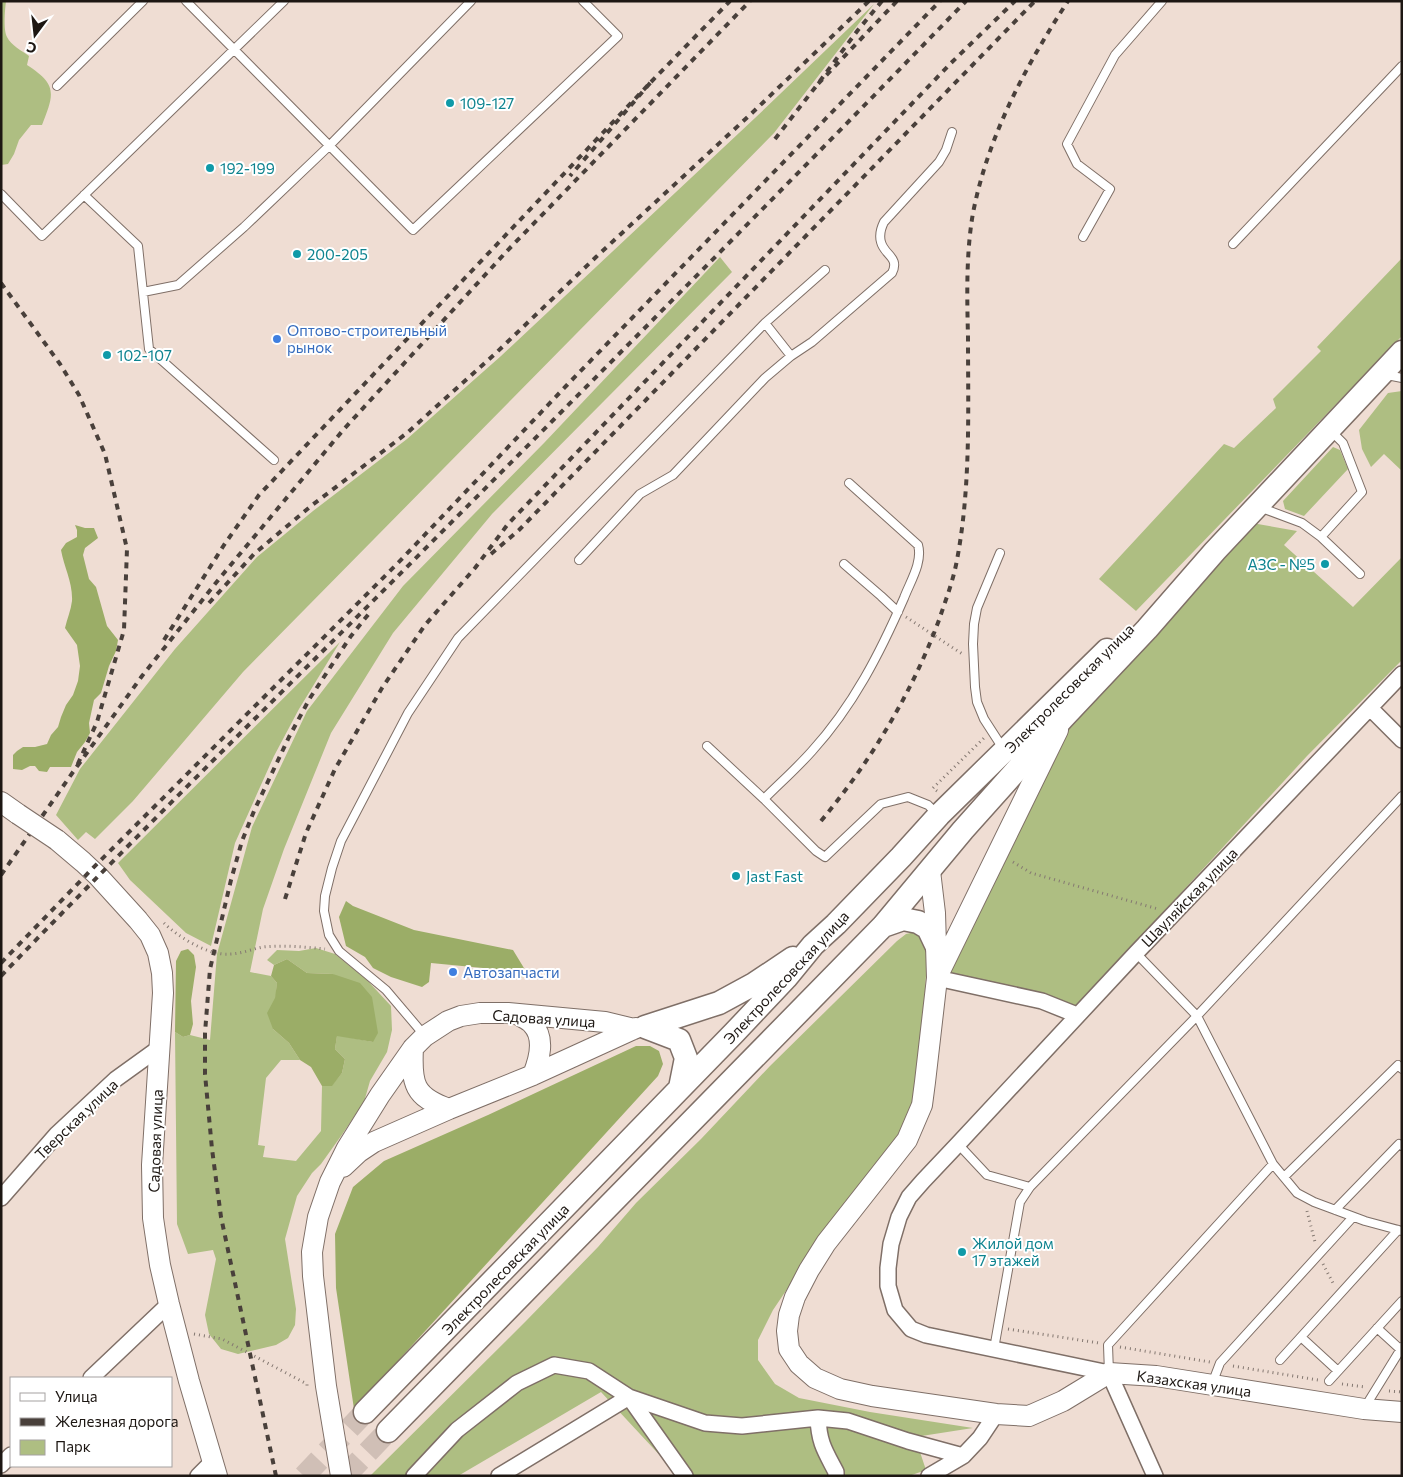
<svg xmlns="http://www.w3.org/2000/svg" width="1403" height="1477" viewBox="0 0 1403 1477" font-family="Commissioner,sans-serif">
<style>
.green{fill:#aebe82}
.forest{fill:#9bad67}
.lines{fill:none;stroke-linecap:round;stroke-linejoin:round}
.primary-tunnel{stroke:#d0bfb6;stroke-width:22;stroke-dasharray:22 11;stroke-linecap:butt}
.lane-casing{stroke:#7f6f67;stroke-width:10}
.street-casing{stroke:#7f6f67;stroke-width:18}
.secondary-casing{stroke:#7f6f67;stroke-width:22}
.primary-casing{stroke:#7f6f67;stroke-width:25}
.path{stroke:#847871;stroke-width:3;stroke-dasharray:1 4;stroke-linecap:butt}
.lane{stroke:#fff;stroke-width:8}
.street{stroke:#fff;stroke-width:15}
.secondary{stroke:#fff;stroke-width:20}
.primary{stroke:#fff;stroke-width:22}
.rail{stroke:#49403b;stroke-width:4;stroke-dasharray:6 6;stroke-linecap:butt}
.secondary-bridge-casing{stroke:#7f6f67;stroke-width:22;stroke-linecap:butt}
.secondary-bridge{stroke:#fff;stroke-width:20}
.culture-dot{fill:#0f9aa8;stroke:#fff;stroke-width:2}
.shop-dot{fill:#3f7fe0;stroke:#fff;stroke-width:2}
.labels{text-anchor:middle;dominant-baseline:central;stroke-width:4;stroke-linejoin:round;paint-order:stroke}
.culture-label{font-size:15px;fill:#0d838f;stroke:#fff;text-anchor:start}
.shop-label{font-size:15px;fill:#366cbe;stroke:#fff;text-anchor:start}
.street-label{font-size:15px;fill:#1d1713;stroke:#fff}
</style>
<rect width="100%" height="100%" fill="#efddd3"/>
<path class="green" d="M1,1H6C5,9 3,30 7,37C11,45 22,51 29,56L27,65C58,85 54,94 42,125H31L19,140L14,154L8,164L1,165Z
M874,4L774,133L243,672L133,801L95,839L86,832L78,840L56,815L80,769L175,649L257,557L313,511L407,439L501,356L755,118Z
M720,257L732,272L492,514L393,633L331,733L284,849L263,909L250,972L271,976L277,983L273,1029L289,1043L300,1060H281L266,1078L258,1145L265,1146L263,1157L296,1161L321,1131L322,1086L332,1085L342,1073L345,1059L335,1049L337,1035L373,1042L333,974L307,973L287,959L274,965L267,960L277,950L299,951L316,948L335,954L367,980L391,1006L392,1030L387,1052L370,1081L364,1102L341,1136L321,1164L312,1173L297,1196L285,1239L296,1309L295,1325L288,1338L276,1345L238,1354L221,1349L209,1334L205,1315L216,1259L213,1250L188,1254L177,1224L175,1032L183,1037L190,1035L210,1040L217,954L252,827L307,711L403,586L544,443Z
M1402,258V336L1136,611L1099,579L1224,444L1234,448L1276,408L1273,399L1321,351L1317,347Z
M1402,391V471L1384,454L1371,467L1362,449L1359,430L1388,393Z
M1333,447L1340,450L1348,469L1304,516L1285,509L1283,501Z
M1252,523L1297,531L1284,545L1353,607L1402,557V660L1307,756L1075,1008L947,972L1064,732Z
M340,642L299,709L274,756L235,843L211,946L186,933L130,880L118,863Z
M915,932C928,941 927,946 927,960L919,1085L904,1127L804,1264L773,1310L758,1340V1360L775,1384L799,1398L870,1412L973,1428L915,1437L926,1470L909,1476H679L601,1392L458,1476H370L526,1321L598,1247L636,1203L701,1139L770,1066L897,941L906,934Z"/>
<path class="forest" d="M75,525L85,528H94L98,538L85,548L83,555L89,579L96,587L107,626L118,640L116,651L109,666L101,693L94,700L89,723L90,733L85,742L77,752L71,767H50L47,772L39,771L35,766H30L22,770L13,769V755L17,751L23,747H35L47,744L51,735L58,727L61,717L66,705L73,695L78,681L80,666L77,645L65,628C67,619 71,610 72,601C73,583 64,567 61,550L66,543L77,537V530Z
M346,901L353,906L414,930L513,950L527,973L520,979L483,968L431,963L429,982L422,987L391,977L373,968L365,957L346,946L339,917Z
M188,949L194,955L196,967L191,1001L193,1024L190,1035L183,1037L175,1032L176,961L181,951Z
M287,959L307,973L333,974L360,983L372,997L378,1033L373,1042L337,1036L335,1049L345,1059L342,1073L332,1086H322L311,1067L300,1060L289,1043L273,1029L267,1013L275,998L277,983L271,976L274,965Z
M636,1046H650L659,1051L663,1064L658,1076L354,1409L336,1288L335,1234L353,1187L384,1161L488,1115Z"/>
<g class="lines">
<path class="primary-tunnel" d="M304,1476L365,1412
M345,1476L388,1431"/>
<g class="lane-casing">
<path id="lane" d="M186,1L413,230L618,36L583,1
M57,86L143,1
M1,194L42,236L284,1
M84,195L138,246L149,349L274,460
M1083,237L1110,189L1077,164L1067,144L1115,55L1162,1
M1233,244L1402,66
M143,292L178,285L244,227L329,146L471,1
M765,323L791,356L812,342L892,273C900,257 884,255 881,242C879,235 881,228 884,222L939,162L946,150L952,132
M1386,372L1392,376L1402,378
M1259,507L1302,523L1321,537L1362,492L1343,443L1331,431
M1321,537L1360,574
M1000,553L977,608L974,624L973,644L975,687L977,702L984,719L1004,750
M579,560L640,494L673,475L765,378L791,356
M844,564L881,596L898,612
M707,746L764,799L816,851L825,857L881,804L908,797L928,805L937,814
M764,799C780,783 797,768 812,751C853,706 880,653 904,598C910,582 923,562 918,545L849,483
M425,1036L386,990L339,951L329,935L324,911L325,896L332,868L341,841L408,713L458,638L765,323L825,270
M958,1144L987,1175L1030,1187L1197,1016L1136,953
M1273,1164L1197,1016L1402,796
M1284,1177L1398,1065L1402,1069
M1335,1210L1399,1144L1402,1146
M1377,1328L1400,1349
M1301,1337L1338,1371
M994,1349L1020,1202L1030,1187
M1280,1360L1398,1230
M1109,1373L1108,1345L1273,1164L1297,1193L1314,1202L1365,1221L1402,1231
M1329,1381L1402,1301
M1212,1384L1220,1363L1353,1217
M1365,1407L1402,1347"/>
</g>
<g class="street-casing">
<path id="street" d="M1370,708L1402,740
M937,978L1042,1001L1077,1015
M1,1198L57,1134L116,1079L159,1048
M91,1378L169,1304
M818,1418C819,1443 825,1451 836,1472V1476
M1,1465L11,1455
M198,1476L213,1461
M414,1476L457,1430L517,1383L554,1365L589,1371L629,1397L705,1423L742,1426L818,1418L848,1421L908,1441L963,1456
M499,1476L629,1397L685,1476
M929,1476L963,1456L980,1438L996,1414
M1155,1476L1109,1373L926,1335L911,1329L895,1310L888,1286V1268L891,1244L899,1217L909,1197L923,1181L958,1144L1136,953L1402,674"/>
</g>
<g class="secondary-casing">
<path id="secondary" d="M1,802L18,814
M57,840L83,862L98,876L138,920L150,935L158,953L162,973L163,993L152,1165L153,1218L160,1265L169,1304L189,1381L217,1476
M930,871L935,913L937,978L925,1082L922,1105L907,1140L826,1243L809,1270L795,1297L789,1315L787,1331L789,1349L799,1364L815,1378L840,1389L872,1396L996,1414L1029,1416L1063,1401L1109,1373L1156,1376L1364,1409L1402,1412
M939,973L1058,730
M519,1015C523,1018 529,1020 532,1024C546,1038 539,1060 533,1075
M413,1048C411,1084 414,1097 449,1109
M343,1167L359,1152L374,1142L449,1109L533,1075L636,1028
M341,1476L326,1386L313,1276L312,1252L318,1217L330,1182L347,1148L380,1095L413,1048L425,1036L448,1021L461,1016L480,1013H508L605,1022L634,1029"/>
</g>
<g class="primary-casing">
<path id="primary" d="M883,926L903,919L918,922L928,928L937,947
M645,1027L719,1003L754,984L793,958
M645,1027L679,1040L686,1058L680,1088
M365,1412L734,1033L786,978L813,945L836,924L901,857L939,815L1107,650
M388,1431L883,926L963,830L1063,718L1147,629L1215,551L1402,352"/>
</g>
<path class="path" d="M906,617L964,655
M937,791L933,788L984,738
M1013,862L1031,873L1158,909
M164,923C178,937 209,956 229,954C241,954 252,949 263,947C284,945 305,947 325,949
M1307,1211L1315,1242
M1323,1264L1334,1285
M1008,1329L1099,1343
M194,1334L222,1339L307,1384V1386
M1120,1347L1210,1362
M1233,1366L1318,1380
M1342,1384L1365,1387
M1389,1391L1402,1392"/>
<use href="#lane" class="lane"/>
<use href="#street" class="street"/>
<use href="#secondary" class="secondary"/>
<use href="#primary" class="primary"/>
<path class="rail" d="M882,1L858,30L817,85L897,1
M651,82L730,1
M775,139L817,85
M1,283L60,364L79,395L105,454L127,549L124,630L97,722L76,768L142,676L219,579L344,429L507,251L750,1
M491,554L519,530L1035,1
M209,603L254,554L311,506L407,433L497,352L596,257L752,113L869,1
M164,640L224,545L259,495L651,82L570,176
M821,821C871,761 912,693 939,620C945,602 952,584 956,565C971,490 968,413 968,337C967,296 966,253 973,213C988,136 1025,67 1068,1
M1,875L80,762
M285,899L306,833L335,769L382,688L425,625L475,568L508,524L951,63L1015,1
M1,963L91,870L398,563L567,385L940,1
M1,976C133,839 269,705 404,570C592,381 780,193 966,1
M276,1476L221,1217L212,1149L205,1074V1033L210,969L231,880L242,841L254,811L289,737L310,698L351,636L371,611"/>
<g class="secondary-bridge-casing">
<path id="secondary-bridge" d="M18,814L57,840"/>
</g>
<use href="#secondary-bridge" class="secondary-bridge"/>
</g>
<g class="culture-dot">
<circle cx="450" cy="103" r="5"/>
<circle cx="210" cy="168" r="5"/>
<circle cx="297" cy="254" r="5"/>
<circle cx="107" cy="355" r="5"/>
<circle cx="1325" cy="564" r="5"/>
<circle cx="736" cy="876" r="5"/>
<circle cx="962" cy="1252" r="5"/>
</g>
<g class="shop-dot">
<circle cx="277" cy="339" r="5"/>
<circle cx="453" cy="972" r="5"/>
</g>
<g class="labels">
<g class="culture-label">
<text x="460" y="103">109-127</text>
<text x="220" y="168">192-199</text>
<text x="307" y="254">200-205</text>
<text x="117" y="355">102-107</text>
<text x="1315" y="564" text-anchor="end">АЗС - №5</text>
<text x="746" y="876">Jast Fast</text>
<text x="972" y="1243">Жилой дом<tspan x="972" dy="17">17 этажей</tspan></text>
</g>
<g class="shop-label">
<text x="287" y="330">Оптово-строительный<tspan x="287" dy="17">рынок</tspan></text>
<text x="463" y="972">Автозапчасти</text>
</g>
<g class="street-label">
<text transform="translate(1069 688) rotate(-45)">Электролесовская улица</text>
<text transform="translate(1189 897) rotate(-46)">Шауляйская улица</text>
<text transform="translate(786 977) rotate(-47)">Электролесовская улица</text>
<text transform="translate(544 1018) rotate(4)">Садовая улица</text>
<text transform="translate(76 1119) rotate(-44)">Тверская улица</text>
<text transform="translate(155 1141) rotate(-88)">Садовая улица</text>
<text transform="translate(505 1269) rotate(-46)">Электролесовская улица</text>
<text transform="translate(1194 1383) rotate(8)">Казахская улица</text>
</g>
</g>
<rect width="1403" height="1477" fill="none" stroke="#1d1713" stroke-width="5"/>
<rect x="10" y="1377" width="162" height="90" fill="#ffffff" stroke="#a5a2a1"/>
<rect x="20" y="1393" width="25" height="8" fill="#ffffff" stroke="#a5a2a1"/>
<text x="55" y="1402" font-size="15" fill="#1d1713">Улица</text>
<rect x="20" y="1418" width="25" height="8" fill="#49403b" stroke="#a5a2a1"/>
<text x="55" y="1427" font-size="15" fill="#1d1713">Железная дорога</text>
<rect x="20" y="1440" width="25" height="15" fill="#aebe82" stroke="#a5a2a1"/>
<text x="55" y="1452" font-size="15" fill="#1d1713">Парк</text>
<g transform="translate(35 35) rotate(195)" stroke="#ffffff" stroke-width="4" paint-order="stroke">
<path d="M0-4L9 19L0 12L-9 19Z" fill="#1d1713"/>
<text y="-8" font-size="14" font-weight="bold" text-anchor="middle" fill="#1d1713">С</text>
</g>
</svg>
